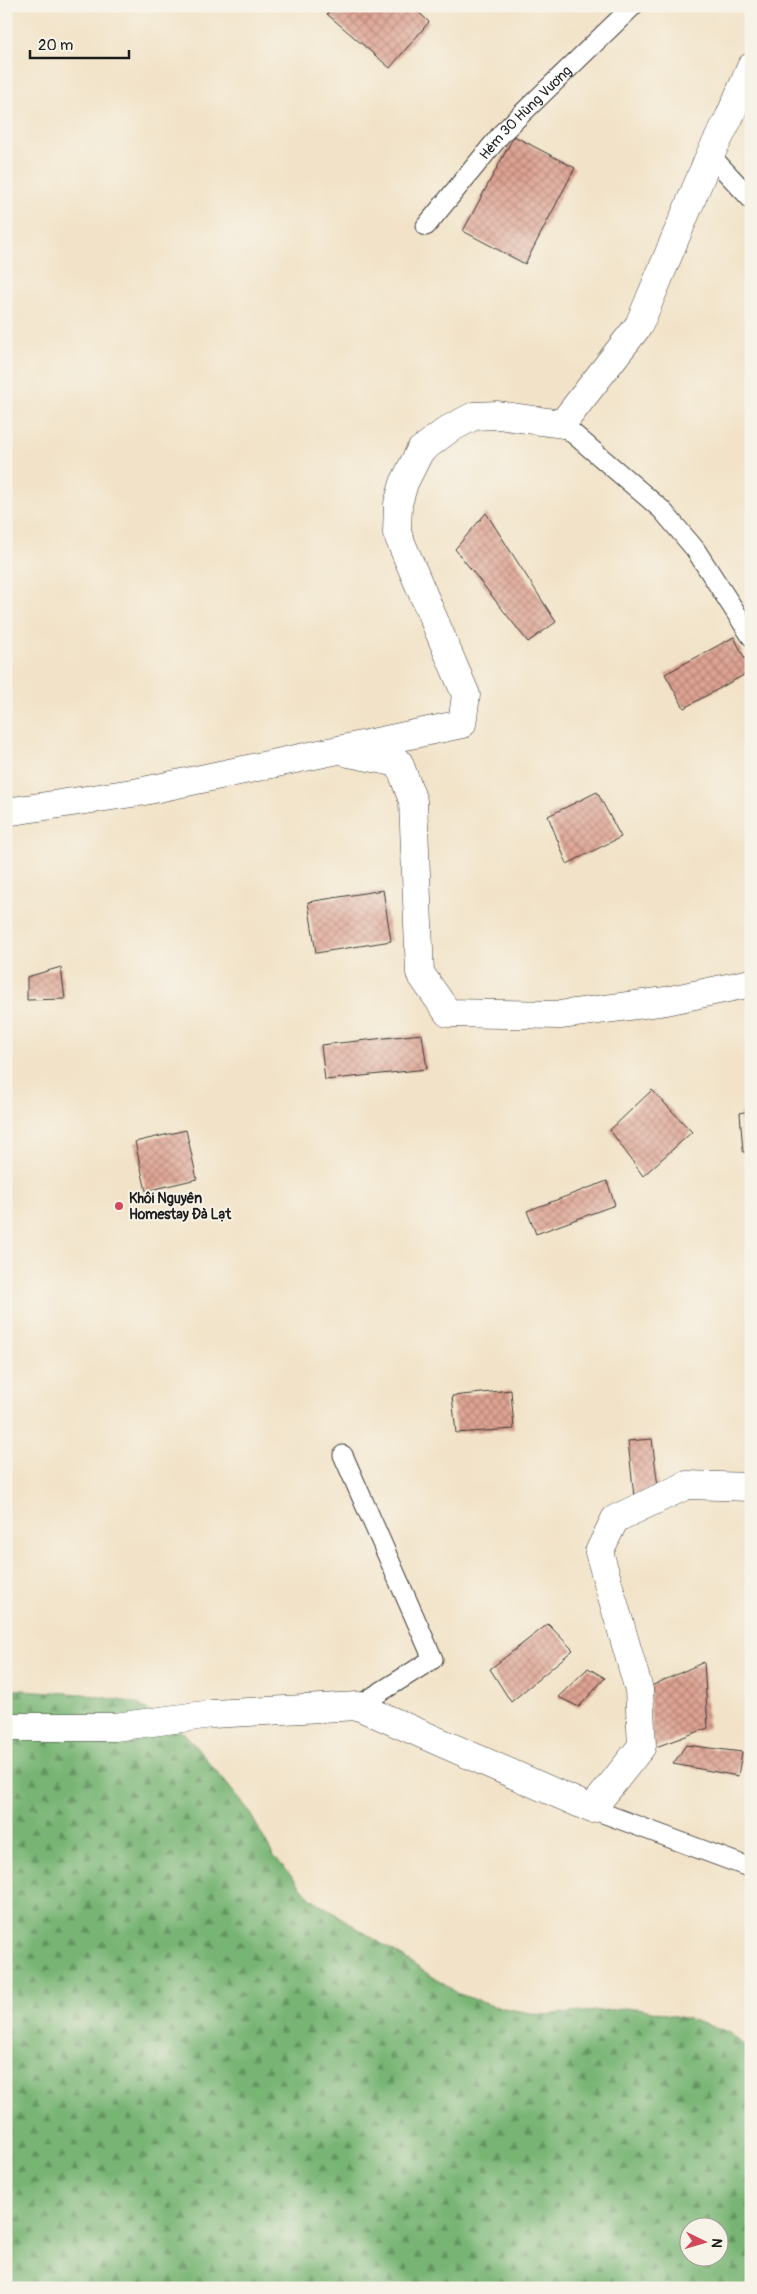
<svg xmlns="http://www.w3.org/2000/svg" width="757" height="2294" viewBox="0 0 757 2294" font-family="Pangolin,sans-serif">
<style>
.forest{fill:url(#forest-firs);stroke:#4a6848;fill-rule:evenodd}
.building{fill:url(#building-cross-hatch)}
.lines{fill:none;stroke-linecap:round;stroke-linejoin:round}
.lane-casing{stroke:#3c3a36;stroke-width:21}
.street-casing{stroke:#3c3a36;stroke-width:29}
.lane{stroke:#fff;stroke-width:19}
.street{stroke:#fff;stroke-width:28}
.poi-dot{fill:#d1495b;stroke:#f7f3e8;stroke-width:2}
.labels{text-anchor:middle;dominant-baseline:central;stroke-width:4;stroke-linejoin:round;paint-order:stroke}
.street-label{font-size:14px;fill:#1c1c1c;stroke:#f7f3e8}
.poi-label{font-size:14px;font-weight:bold;fill:#1c1c1c;stroke:#f7f3e8;text-anchor:start}
</style>
<defs>
<pattern id="forest-firs" width="22" height="20" patternUnits="userSpaceOnUse" patternTransform="scale(1.25)"><rect width="22" height="20" fill="#78b575"/><path d="M5 1l3.5 6h-7zM16 11l3.5 6h-7z" fill="#62925f"/></pattern>
<pattern id="building-cross-hatch" width="8" height="8" patternUnits="userSpaceOnUse" patternTransform="scale(1.25)"><rect width="8" height="8" fill="#dea393"/><path d="M0 0l8 8M0 8l8-8" fill="none" stroke="#b38477"/></pattern>
</defs>
<rect width="100%" height="100%" fill="#f7f3e8"/>
<filter id="ink" filterUnits="userSpaceOnUse"><feTurbulence type="fractalNoise" baseFrequency=".02" numOctaves="2"/><feDisplacementMap in="SourceGraphic" scale="10" xChannelSelector="R" yChannelSelector="G"/><feConvolveMatrix kernelMatrix="1 2 1 2 8 2 1 2 1" color-interpolation-filters="sRGB"/></filter>
<filter id="wash" filterUnits="userSpaceOnUse"><feTurbulence type="fractalNoise" baseFrequency=".0096" numOctaves="4" result="noise"/><feDisplacementMap in="SourceGraphic" scale="20" xChannelSelector="R" yChannelSelector="G"/><feGaussianBlur stdDeviation="1.12" result="paint"/><feColorMatrix in="noise" values="0 0 0 0 0 0 0 0 0 0 0 0 0 0 0 0 0 1.4 0 .05"/><feComposite in="paint" operator="in"/></filter>
<g filter="url(#wash)">
<rect width="100%" height="100%" fill="#f2e3c8"/>
<path class="forest" d="M6,1689L83,1694L136,1703L185,1734L247,1808L273,1855L311,1898L459,1994L493,2006L541,2015L638,2008L689,2019L729,2032L751,2052V2288H6ZM690,2226H720V2256H690Z"/>
<g id="blocks">
<path class="building" d="M334,6H412L429,22L390,68L327,14Z
M514,136L575,168L525,264L463,231Z
M486,513L556,622L528,642L455,549Z
M734,637L751,671L684,708L665,674Z
M597,792L621,837L567,864L548,816Z
M383,890L391,941L316,953L308,902Z
M61,967L65,999L27,1000V977Z
M422,1034L427,1069L325,1080L321,1045Z
M652,1090L692,1132L643,1176L610,1130Z
M751,1110V1152H743L740,1113Z
M186,1130L197,1179L146,1191L135,1142Z
M607,1181L615,1205L536,1234L527,1211Z
M511,1390L514,1429L456,1433L452,1396Z
M652,1439L658,1487L634,1497L628,1441Z
M548,1624L573,1650L511,1702L490,1669Z
M704,1662L708,1728L653,1748L649,1687Z
M588,1668L605,1678L579,1707L558,1697Z
M686,1745L742,1752L738,1776L673,1764Z"/>
</g>
</g>
<g filter="url(#ink)">
<use href="#blocks" fill-opacity="0" stroke="#3c3a36" stroke-width="1"/>
<g class="lines">
<g class="lane-casing">
<g id="lane">
<path d="M710,155L751,199"/>
<path id="s1" d="M426,226L503,132L633,6"/>
<path d="M562,424L662,510L695,549L751,636"/>
<path d="M343,1455L433,1659L358,1706"/>
<path d="M592,1809L751,1868"/>
</g>
</g>
<g class="street-casing">
<path id="street" d="M349,753L399,763L413,801L420,973L448,1013L560,1015L666,1001L751,983
M6,812L139,792L462,724L466,695L397,533L398,504L404,483L420,451L449,429L474,416L498,415L562,424L639,325L710,155L729,118L751,67
M6,1727H115L212,1714L358,1706L592,1809L642,1746L639,1690L599,1552L615,1519L687,1485L751,1487"/>
</g>
<use href="#lane" class="lane"/>
<use href="#street" class="street"/>
</g>
</g>
<circle class="poi-dot" cx="119" cy="1206" r="5"/>
<g class="labels">
<g class="street-label">
<text stroke="none"><textPath href="#s1" startOffset="151">Hẻm 30 Hùng Vương</textPath></text>
</g>
<g class="poi-label">
<text x="129" y="1198">Khôi Nguyên<tspan x="129" dy="16">Homestay Đà Lạt</tspan></text>
</g>
</g>
<rect width="757" height="2294" fill="none" stroke="#f7f3e8" stroke-width="25"/>
<g transform="translate(704 2242) rotate(95)"><circle r="24" fill="#f7f3e8" stroke="#9f9d96"/>
<path d="M0-4L9 19L0 12L-9 19Z" fill="#d1495b"/>
<text y="-8" font-size="14" font-weight="bold" text-anchor="middle" fill="#1c1c1c">N</text>
</g>
<path d="M30 50v8h99v-8" fill="none" stroke="#1c1c1c" stroke-width="2.5"/>
<text x="38" y="50" font-size="15" fill="#1c1c1c" stroke="#f7f3e8" stroke-width="4" paint-order="stroke">20 m</text>
</svg>
